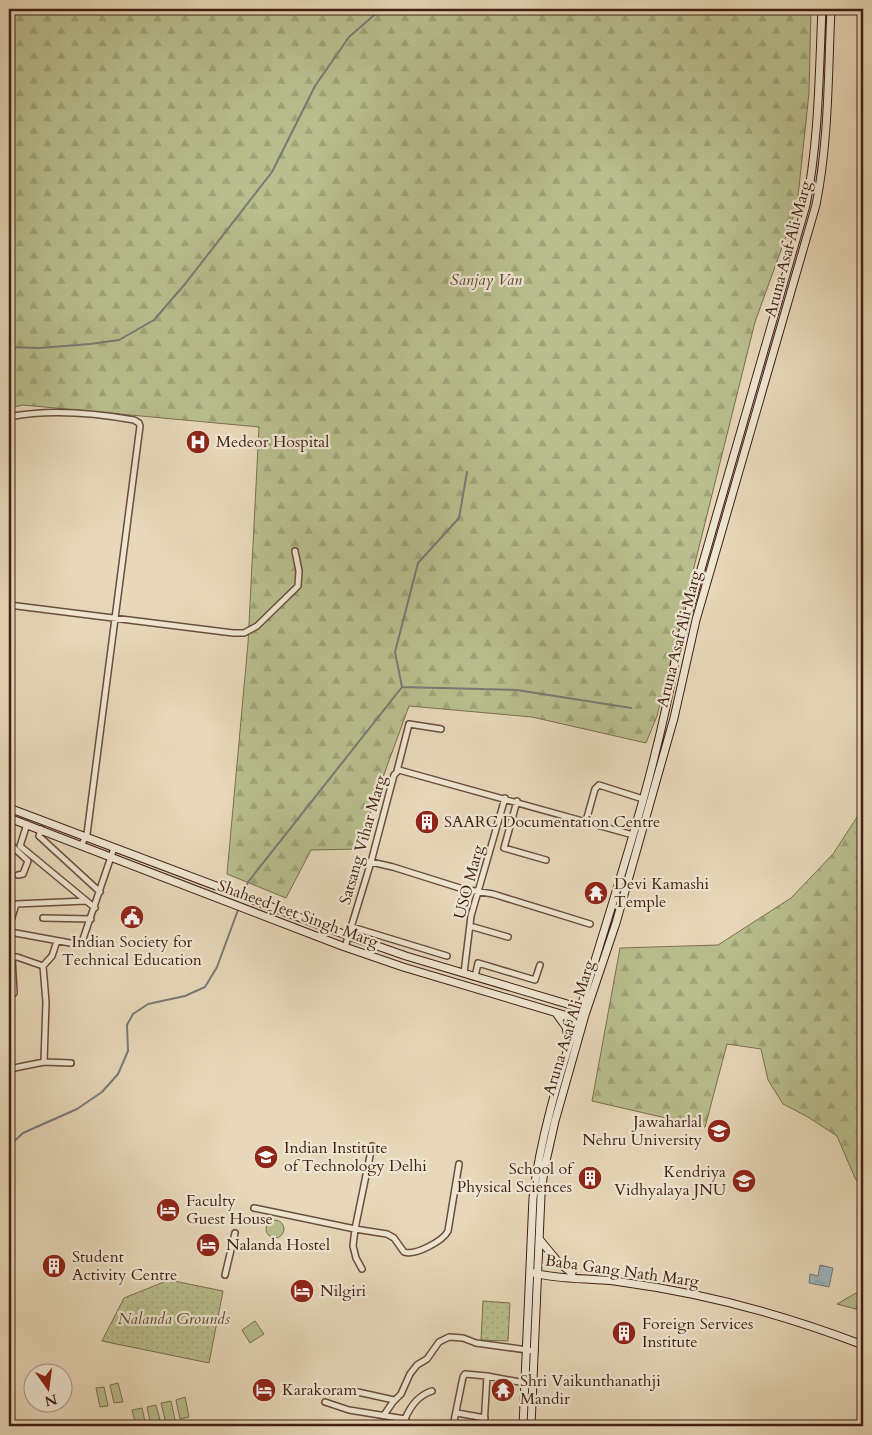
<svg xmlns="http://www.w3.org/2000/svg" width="872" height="1435" viewBox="0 0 872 1435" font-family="Cardo,serif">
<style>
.green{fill:#b8be8d;stroke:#7c6e50}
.forest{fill:url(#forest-firs);stroke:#7c6e50}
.park{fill:url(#park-dots);stroke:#7c6e50}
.water{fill:url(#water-ripples);stroke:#787a77}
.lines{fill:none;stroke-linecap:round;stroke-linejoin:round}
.stream{stroke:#787a77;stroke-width:2}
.street-casing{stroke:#6a4d3c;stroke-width:8}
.secondary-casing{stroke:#401f12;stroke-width:9}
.street{stroke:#efe6d2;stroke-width:5}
.secondary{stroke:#efe6d2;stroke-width:7}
.labels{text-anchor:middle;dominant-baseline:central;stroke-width:4.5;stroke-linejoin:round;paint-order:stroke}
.street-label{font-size:16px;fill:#401f12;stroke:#efe6d2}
.park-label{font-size:16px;font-style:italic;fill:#5e4731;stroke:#efe6d2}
.poi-label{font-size:16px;fill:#401f12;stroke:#efe6d2;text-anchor:start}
</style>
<defs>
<pattern id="forest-firs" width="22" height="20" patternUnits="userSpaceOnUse" patternTransform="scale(1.25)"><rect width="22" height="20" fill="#b8be8d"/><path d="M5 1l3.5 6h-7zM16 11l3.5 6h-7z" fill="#9fa379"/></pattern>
<pattern id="park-dots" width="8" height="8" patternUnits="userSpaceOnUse" patternTransform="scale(1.25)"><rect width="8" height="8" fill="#b8be8d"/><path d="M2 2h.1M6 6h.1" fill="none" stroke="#9fa379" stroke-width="1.8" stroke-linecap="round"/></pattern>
<pattern id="water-ripples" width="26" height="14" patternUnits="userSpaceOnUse" patternTransform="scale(1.25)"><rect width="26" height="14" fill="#9db6bb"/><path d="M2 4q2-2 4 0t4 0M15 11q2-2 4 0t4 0" fill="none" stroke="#819397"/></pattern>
</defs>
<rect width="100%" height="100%" fill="#e7d8b9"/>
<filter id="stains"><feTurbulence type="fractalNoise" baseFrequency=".004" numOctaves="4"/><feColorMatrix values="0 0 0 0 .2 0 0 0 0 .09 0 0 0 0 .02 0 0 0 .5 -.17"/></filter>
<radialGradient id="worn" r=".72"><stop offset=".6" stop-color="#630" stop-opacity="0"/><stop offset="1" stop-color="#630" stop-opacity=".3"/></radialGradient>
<path class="green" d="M266 1229a9 9 0 1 1 18 0a9 9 0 1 1-18 0Z
M255,1321L264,1334L250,1343L242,1330Z
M118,1383L123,1402L114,1403L110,1385Z
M104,1387L108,1406L100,1407L96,1388Z
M185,1397L189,1417L180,1419L176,1400Z
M171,1401L175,1420L166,1423L161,1403Z
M156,1405L161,1424L151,1426L147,1407Z
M142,1408L146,1426H136L132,1410Z"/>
<path class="forest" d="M9,9H811L809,93L797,206L755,322L657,716L646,743L532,717L409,706L375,799L359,849L311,850L286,898L227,874L248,643L259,427L23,405L9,408Z
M863,808V1190L855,1178L837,1136L808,1117L783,1104L768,1080L761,1049L727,1044L705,1127L592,1101L620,948L718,945L791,898L833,854Z
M863,1289V1311L837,1304Z"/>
<path class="park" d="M169,1280L223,1291L209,1363L102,1341L124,1298Z
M483,1301L510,1303L508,1341L481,1340Z"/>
<path class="water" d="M820,1265L833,1268L829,1287L809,1283L810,1274L818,1276Z"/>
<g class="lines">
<path class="stream" d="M9,347L39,348L90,344L119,340L154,320L185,284L272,172L315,86L349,37L381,9
M402,687L395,652L418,563L459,518L467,472
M244,893L248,882L402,687L517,690L631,708
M9,1146L23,1133L77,1109L102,1092L118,1074L128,1051L127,1025L133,1014L148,1004L185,996L205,987L217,967L238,910"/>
<g class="street-casing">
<path id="street" d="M9,417C48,409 95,413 134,420L139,423L140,426L87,834L81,846
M9,605L233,633H244L257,626L298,586L299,571L295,551
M397,771L409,724L441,729
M517,801L504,848L546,860
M586,821L595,789L599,785L643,799
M27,824L20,846L95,908
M41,829L39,836L100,892
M11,845L28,861L23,874L18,875
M371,862L393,867L463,889L493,894L590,924
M9,901L15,906
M86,901L16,904L9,927L10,932L81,945L114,848
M43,918L91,919
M470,926L508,937
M352,927L447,956
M345,947L371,862L394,775L399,770L633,835
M9,957H17L43,966L52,956L57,941
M43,966L46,1002L44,1062
M464,973L471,916L505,798
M475,977L478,963L535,980L540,965
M9,996L14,993L12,957
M9,1069L44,1062L71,1063
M254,1208L355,1229L387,1234L394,1238L404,1252C415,1256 443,1241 448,1231L459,1164
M362,1269L356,1258L353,1246L355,1229L372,1146
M225,1275L235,1233
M353,1391L394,1400
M325,1402L349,1410L405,1419
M457,1413L485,1418
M384,1415L393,1402L401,1394L410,1374L417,1365L427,1359L439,1342L449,1337L463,1338L476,1343L535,1351
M410,1426L405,1419C410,1407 419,1395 432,1391
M453,1426L463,1377L465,1374L487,1376L525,1383
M484,1426L487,1376"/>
</g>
<g class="secondary-casing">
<path id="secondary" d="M9,808L346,935L406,956L584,1009
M9,818L342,946L403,967L581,1020
M556,1013L566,1027L569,1041
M540,1240L559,1263L572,1273
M534,1273C561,1280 593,1278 621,1282C703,1293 785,1315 863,1345
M523,1426L533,1198C541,1130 563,1065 583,1000C617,886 656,773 676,656L806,205C819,140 819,74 822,9
M531,1426L541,1195L544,1170L555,1121L585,1015L616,923L674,718L696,620L816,205C829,140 828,74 831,9"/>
</g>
<use href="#street" class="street"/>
<use href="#secondary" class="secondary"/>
</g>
<defs>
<g id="hospital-disc" transform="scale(1.25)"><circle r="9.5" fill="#8f2418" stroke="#efe6d2"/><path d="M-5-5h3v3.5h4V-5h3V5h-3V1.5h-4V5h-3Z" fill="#fff"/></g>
<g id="building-disc" transform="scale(1.25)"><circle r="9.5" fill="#8f2418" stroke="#efe6d2"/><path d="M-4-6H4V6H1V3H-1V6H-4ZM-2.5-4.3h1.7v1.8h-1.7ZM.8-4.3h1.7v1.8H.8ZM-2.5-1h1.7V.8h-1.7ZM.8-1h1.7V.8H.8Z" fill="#fff"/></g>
<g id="temple-disc" transform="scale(1.25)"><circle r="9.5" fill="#8f2418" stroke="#efe6d2"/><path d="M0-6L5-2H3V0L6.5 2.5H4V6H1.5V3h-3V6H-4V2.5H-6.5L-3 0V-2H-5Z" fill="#fff"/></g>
<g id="civic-disc" transform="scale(1.25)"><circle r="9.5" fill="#8f2418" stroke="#efe6d2"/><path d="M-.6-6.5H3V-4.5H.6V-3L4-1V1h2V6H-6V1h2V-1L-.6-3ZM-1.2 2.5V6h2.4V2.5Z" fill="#fff"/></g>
<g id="university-disc" transform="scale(1.25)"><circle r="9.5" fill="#8f2418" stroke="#efe6d2"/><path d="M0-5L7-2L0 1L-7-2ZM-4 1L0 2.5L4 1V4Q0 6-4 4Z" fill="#fff"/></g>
<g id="school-disc" transform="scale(1.25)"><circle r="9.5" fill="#8f2418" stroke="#efe6d2"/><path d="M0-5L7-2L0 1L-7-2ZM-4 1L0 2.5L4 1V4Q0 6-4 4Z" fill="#fff"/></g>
<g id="hotel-disc" transform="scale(1.25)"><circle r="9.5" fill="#8f2418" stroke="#efe6d2"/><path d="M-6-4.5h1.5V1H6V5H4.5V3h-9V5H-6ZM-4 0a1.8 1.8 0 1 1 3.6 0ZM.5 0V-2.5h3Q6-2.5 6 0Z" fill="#fff"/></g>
</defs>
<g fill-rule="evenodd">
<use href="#hospital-disc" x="198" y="442"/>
<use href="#building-disc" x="427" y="822"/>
<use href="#temple-disc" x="596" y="893"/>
<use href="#civic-disc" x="132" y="917"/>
<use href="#university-disc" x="719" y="1131"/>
<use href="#university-disc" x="266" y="1157"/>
<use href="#building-disc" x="590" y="1178"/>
<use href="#school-disc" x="744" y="1181"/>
<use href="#hotel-disc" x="168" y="1210"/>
<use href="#hotel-disc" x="208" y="1245"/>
<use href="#building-disc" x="54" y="1266"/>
<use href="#hotel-disc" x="302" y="1291"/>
<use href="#building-disc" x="624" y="1333"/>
<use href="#hotel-disc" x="264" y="1390"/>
<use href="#temple-disc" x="503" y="1390"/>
</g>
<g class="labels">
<g class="street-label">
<text transform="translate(788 249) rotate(-75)">Aruna Asaf Ali Marg</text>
<text transform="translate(679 639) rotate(-76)">Aruna Asaf Ali Marg</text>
<text transform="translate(363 840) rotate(-74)">Satsang Vihar Marg</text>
<text transform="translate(469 882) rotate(-75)">USO Marg</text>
<text transform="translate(298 914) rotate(20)">Shaheed Jeet Singh Marg</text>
<text transform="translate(569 1028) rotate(-73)">Aruna Asaf Ali Marg</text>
<text transform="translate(622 1271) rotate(8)">Baba Gang Nath Marg</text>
</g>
<g class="park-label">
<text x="486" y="280">Sanjay Van</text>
<text x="174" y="1319">Nalanda Grounds</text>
</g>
<g class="poi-label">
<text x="216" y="442">Medeor Hospital</text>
<text x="444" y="822">SAARC Documentation Centre</text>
<text x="614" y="884">Devi Kamashi<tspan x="614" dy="18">Temple</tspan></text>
<text x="132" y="942" text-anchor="middle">Indian Society for<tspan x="132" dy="18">Technical Education</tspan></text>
<text x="702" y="1122" text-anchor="end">Jawaharlal<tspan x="702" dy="18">Nehru University</tspan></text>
<text x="284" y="1148">Indian Institute<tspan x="284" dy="18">of Technology Delhi</tspan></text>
<text x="572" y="1169" text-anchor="end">School of<tspan x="572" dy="18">Physical Sciences</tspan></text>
<text x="726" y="1172" text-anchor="end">Kendriya<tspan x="726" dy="18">Vidhyalaya JNU</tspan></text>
<text x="186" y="1201">Faculty<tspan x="186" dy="18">Guest House</tspan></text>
<text x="226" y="1245">Nalanda Hostel</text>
<text x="72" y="1257">Student<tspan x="72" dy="18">Activity Centre</tspan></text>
<text x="320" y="1291">Nilgiri</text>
<text x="642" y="1324">Foreign Services<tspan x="642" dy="18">Institute</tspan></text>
<text x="520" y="1381">Shri Vaikunthanathji<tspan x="520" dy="18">Mandir</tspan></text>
<text x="282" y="1390">Karakoram</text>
</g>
</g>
<rect width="872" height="1435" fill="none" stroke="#e7d8b9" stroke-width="30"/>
<rect x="10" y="10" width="852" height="1415" fill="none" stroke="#401f12" stroke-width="2.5"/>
<rect x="15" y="15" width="842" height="1405" fill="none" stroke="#401f12"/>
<g transform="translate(48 1388) rotate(166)"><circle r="24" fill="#efe6d2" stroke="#a99685"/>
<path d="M0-4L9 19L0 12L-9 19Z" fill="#8f2418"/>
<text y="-8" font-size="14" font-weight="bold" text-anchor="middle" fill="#401f12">N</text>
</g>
<rect width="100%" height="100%" filter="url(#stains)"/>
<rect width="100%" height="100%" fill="url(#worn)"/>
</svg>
